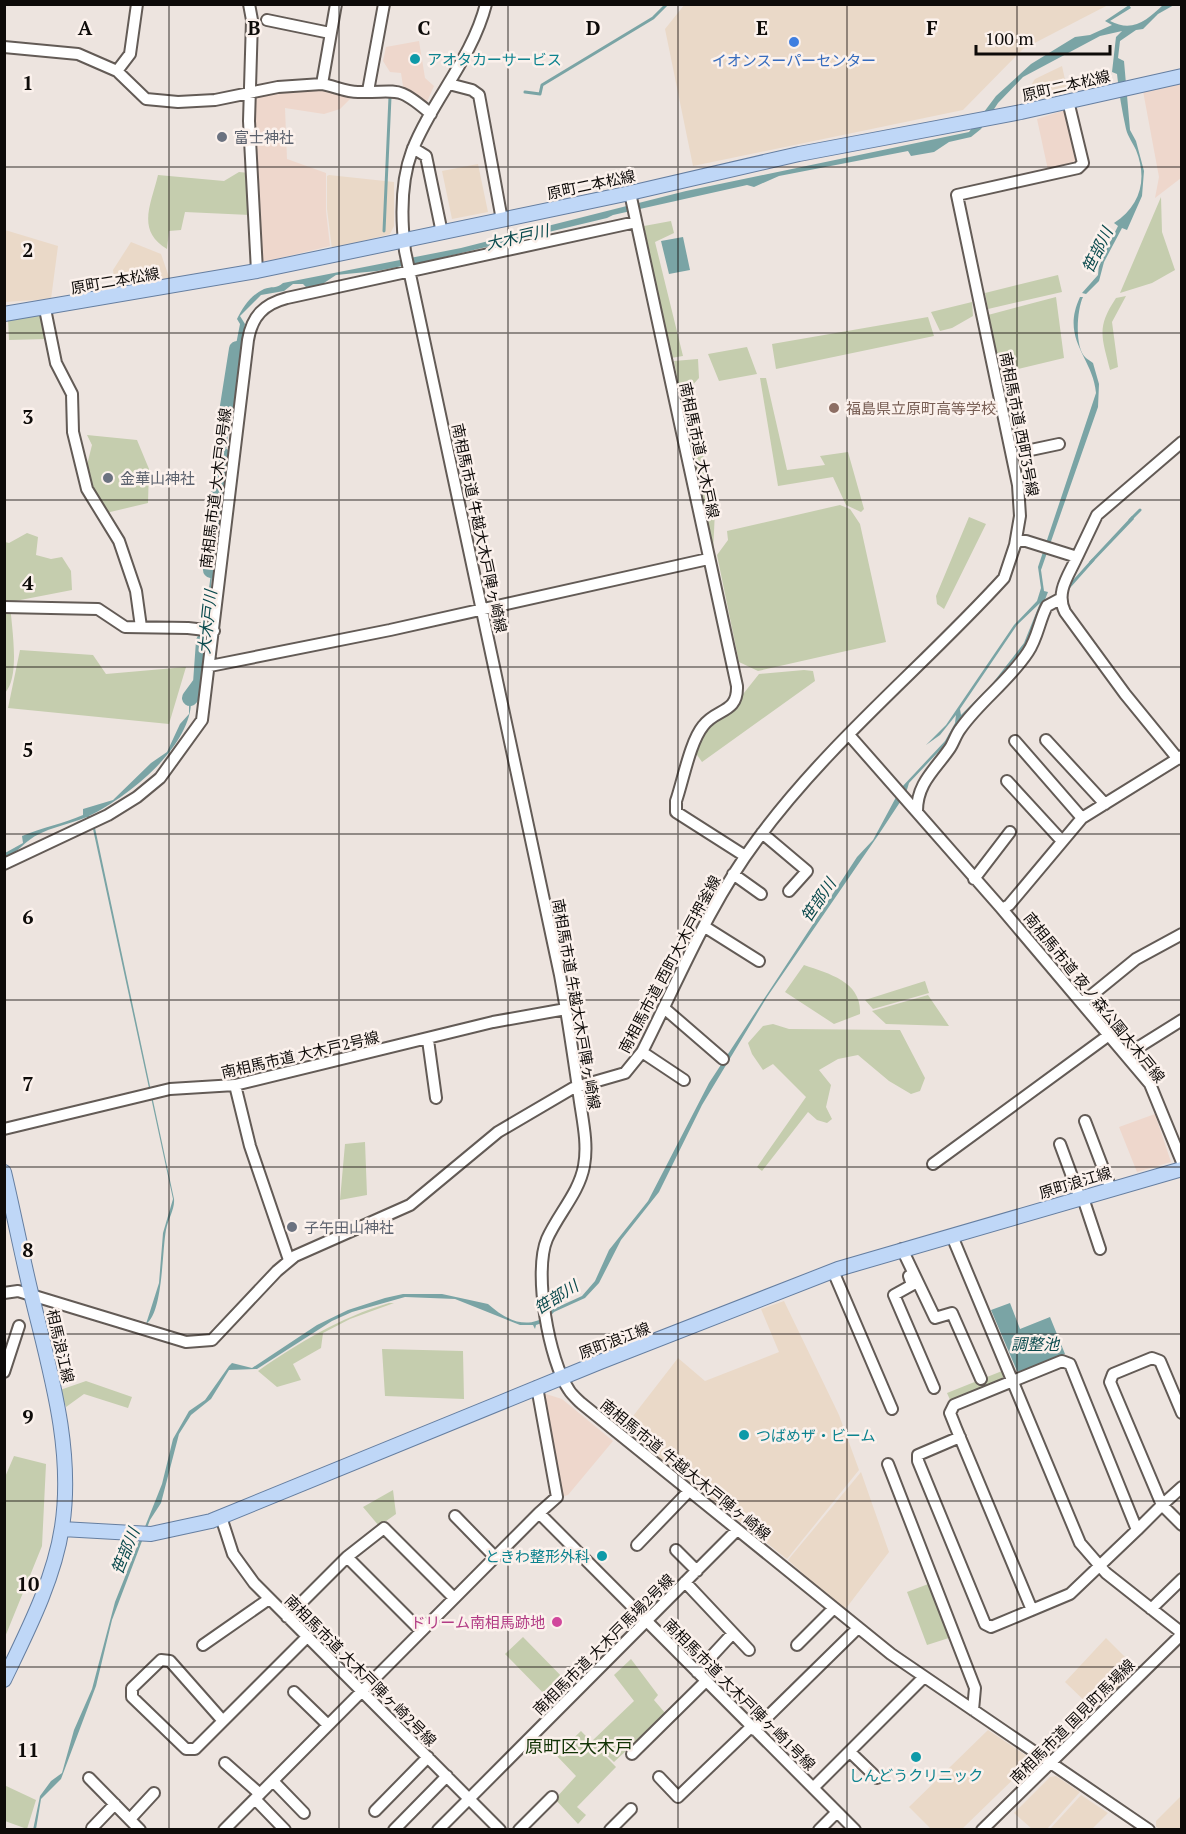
<svg xmlns="http://www.w3.org/2000/svg" width="1186" height="1834" viewBox="0 0 1186 1834" font-family="'PT Serif','Noto Sans JP',serif">
<style>
.commercial{fill:#ead9c8}
.industrial{fill:#eed7cc}
.green{fill:#c5cdae}
.water{fill:#7aa4a5;fill-rule:evenodd}
.lines{fill:none;stroke-linecap:round;stroke-linejoin:round}
.stream{stroke:#7aa4a5;stroke-width:3}
.river{stroke:#7aa4a5;stroke-width:16}
.minor-casing{stroke:#635b56;stroke-width:14}
.major-casing{stroke:#657ea0;stroke-width:16}
.minor{stroke:#fff;stroke-width:10}
.major{stroke:#bfd7f7;stroke-width:14}
.grid{fill:none;stroke:#0e0b09;stroke-width:1.5;stroke-opacity:0.55}
.shop-dot{fill:#3f7fe0;stroke:#fbf1ec;stroke-width:2}
.culture-dot{fill:#0f9aa8;stroke:#fbf1ec;stroke-width:2}
.worship-dot{fill:#6b7280;stroke:#fbf1ec;stroke-width:2}
.education-dot{fill:#8d6e63;stroke:#fbf1ec;stroke-width:2}
.hotel-dot{fill:#d1479c;stroke:#fbf1ec;stroke-width:2}
.labels{text-anchor:middle;dominant-baseline:central;stroke-width:5;stroke-linejoin:round;paint-order:stroke}
.culture-label{font-size:15px;fill:#0d838f;stroke:#fbf1ec;text-anchor:start}
.shop-label{font-size:15px;fill:#366cbe;stroke:#fbf1ec}
.street-label{font-size:15px;fill:#0e0b09;stroke:#fbf1ec}
.worship-label{font-size:15px;fill:#5b616d;stroke:#fbf1ec;text-anchor:start}
.education-label{font-size:15px;fill:#785e54;stroke:#fbf1ec;text-anchor:start}
.hotel-label{font-size:15px;fill:#b23c85;stroke:#fbf1ec;text-anchor:end}
.water-label{font-size:16px;font-style:italic;fill:#0a4a4d;stroke:#fbf1ec}
.quarter-label{font-size:18px;fill:#123305;stroke:#fbf1ec}
.grid-label{font-size:20px;text-anchor:middle;font-weight:bold;fill:#0e0b09;stroke:#fbf1ec;stroke-width:5;stroke-linejoin:round;paint-order:stroke}
</style>
<rect width="100%" height="100%" fill="#ede4df"/>
<path class="commercial" d="M685,4H1108V5L1023,49L963,110L693,166L665,29Z
M1062,66L1068,93L1028,102L1024,96L1035,79Z
M478,164L488,212L452,219L442,171Z
M329,175L394,182V226L390,234L332,249L327,209V176Z
M5,230L58,246L51,299L5,302Z
M131,242L161,254L170,280L116,292L113,270Z
M784,1301L839,1415L859,1470L787,1559L623,1429L678,1358L705,1381L779,1352L761,1309Z
M861,1472L889,1552L844,1611L788,1560Z
M1106,1638L1137,1669L1093,1709L1065,1682Z
M988,1730L1027,1756L1029,1764L962,1829H931L909,1807Z
M1056,1776L1080,1792L1047,1829H1032L1014,1813L1050,1777Z
M1081,1795L1108,1813L1092,1829H1050Z
M1181,1796V1829H1160L1156,1827V1821Z"/>
<path class="industrial" d="M419,41L425,78L434,86L426,104L403,86L401,73L390,72L383,61L386,47Z
M1181,83V178L1155,198L1159,177L1143,91Z
M300,87L338,91L353,96L340,109L324,114L285,108L287,159L326,173V211L330,246L264,262L260,258L254,121L255,94Z
M1065,110L1077,160L1076,165L1048,170L1037,119Z
M1155,1114L1171,1162L1137,1172L1119,1127Z
M546,1394L562,1399L613,1441L568,1495L561,1497L542,1395Z"/>
<path class="green" d="M239,172L249,173L250,215L185,212L181,230L169,231L167,249C136,230 151,205 158,175L224,181Z
M1161,197L1162,232L1175,270L1152,283L1120,293Z
M671,221L674,233L655,242L683,356L671,358L644,226Z
M1058,275L1062,292L988,309L985,293Z
M1126,296L1112,322L1118,367L1110,370C1102,337 1096,328 1116,298Z
M1056,297L1064,358L1001,373L988,315Z
M972,302L973,316L952,328L940,331L931,312Z
M41,315L47,339L9,340L8,319Z
M928,317L934,336L776,369L772,344Z
M747,347L757,374L719,381L708,354Z
M698,359L699,378L689,389L715,510L713,554L674,361Z
M760,378H766L787,470L825,465L820,456L848,452L864,509L861,512L846,505L833,477L778,486Z
M87,435L137,440L149,469L148,503L106,513L85,473L92,445Z
M840,505L850,509L860,524L886,642L758,671L739,662L717,555L728,540L727,531Z
M969,517L986,524L944,609L937,604L936,596Z
M27,533L38,537L36,555L51,559L62,557L71,571L72,590L10,602C11,625 21,676 5,693V542L9,543Z
M20,650L93,655L106,674L186,667L169,724L8,708Z
M804,670L813,671L815,681L702,762L695,752L701,731L732,708L759,674Z
M804,965C830,974 862,982 860,1014L834,1024L785,992Z
M925,981L929,993L873,1009L865,1000Z
M928,995L949,1026L886,1024L872,1011Z
M773,1024L789,1029L900,1030L925,1078L920,1091L911,1094L889,1081L858,1055L838,1059L819,1070L831,1085L826,1107L832,1119L827,1123L817,1120L808,1112L762,1171L757,1167L806,1097L773,1064L763,1070L752,1054L748,1043L763,1026Z
M365,1142L367,1195L340,1200L345,1144Z
M389,1303H394L350,1319L323,1333L321,1348L293,1364L301,1380L277,1387L258,1371C300,1342 339,1318 389,1303Z
M382,1349L463,1351L464,1399L385,1396Z
M1002,1371L1004,1376L1000,1382L951,1402L947,1393Z
M86,1381L132,1397L128,1408L84,1394L66,1407L60,1390Z
M14,1456L46,1464L42,1546L5,1637V1477Z
M393,1490L396,1514L379,1526L363,1507Z
M931,1583L952,1637L927,1645L907,1592Z
M523,1637L571,1686L553,1703L505,1654Z
M631,1659L658,1695L654,1700L666,1714L614,1762L592,1741L634,1701L614,1675Z
M581,1731L616,1767L577,1807L586,1815L578,1824L555,1799L576,1776L556,1755Z
M4,1785L36,1800L27,1829L5,1821Z"/>
<path class="water" d="M1129,5L1131,8L1110,21C1133,33 1147,20 1163,5H1174L1158,14L1143,29L1136,30L1120,41L1118,58L1124,61L1130,130L1136,141L1144,171L1142,196L1127,230L1122,228L1104,262L1099,281L1086,294L1082,293L1098,275L1099,264L1118,226L1114,223C1140,206 1148,180 1136,150C1133,143 1128,137 1126,129C1122,111 1119,93 1117,74L1112,72L1116,37L1122,31L1100,36L1023,77L998,103L981,129L971,137L949,142L934,152L911,156L908,151L779,176L754,187L747,185L613,215L607,218L428,261L377,271L336,275L321,285L306,287L303,284H293L284,291L261,295L240,316L245,324L227,442L200,686L191,698C194,745 128,797 89,816L95,828L174,1199C175,1209 168,1219 166,1230C162,1251 163,1313 146,1324L159,1283L163,1233L173,1199L93,829L87,817C68,825 44,828 28,841C19,848 16,853 5,858V853L23,843L22,836C43,827 63,824 83,815V809L113,800L151,763L167,752L180,724L189,714V697L198,685C202,619 218,553 217,486L223,482L220,474L225,402L235,376L232,365L240,324L237,319C243,307 251,295 264,289C271,286 277,289 283,283L461,248L686,191L969,132L996,96L1031,64L1075,37L1090,35L1112,25L1105,21Z
M683,237L690,270L669,274L661,241Z
M1080,297H1083C1077,309 1074,348 1086,358C1088,360 1091,361 1093,363L1099,384L1098,407L1041,570L1044,591L1048,592L1032,633L1021,651L954,730L942,748L909,783L906,793L881,831L767,997L702,1105L659,1192L621,1240L599,1283L585,1298L554,1312L545,1322L536,1325L535,1329L533,1325H520L455,1299L405,1297L352,1312L332,1321L257,1369L229,1370L211,1399L191,1415L179,1434L161,1503L150,1520L112,1620L96,1686L61,1779L41,1799L36,1829L33,1830L40,1796L51,1781L62,1773L74,1730L92,1689L115,1602L162,1484L173,1439L189,1411L205,1400L229,1366L232,1363L252,1368L317,1325L348,1310L385,1298L403,1294H442L488,1304C505,1319 526,1331 548,1315L550,1306L558,1307L582,1296L595,1281L609,1250L648,1201L709,1083L857,857L873,840L901,788L945,741L955,723L956,715L940,735L926,745L946,725L1014,625L1037,601L1041,588L1038,567L1096,393C1093,357 1060,340 1080,297ZM1040,603L1024,643L992,684L961,715L960,709L1017,625Z
M1132,516L1134,519L1091,564L1089,562Z
M1010,1303L1020,1329L1050,1317L1065,1354L1019,1372L1017,1371L991,1310Z"/>
<g class="lines">
<path class="stream" d="M525,92L540,94L542,85L653,18L667,4
M384,231L390,97
M1130,520L1140,510
M1068,588L1093,560"/>
<path class="river" d="M228,406L237,349
M211,570L223,456
M190,698L201,683L204,641"/>
<g class="minor-casing">
<path id="minor" d="M249,4L252,20L249,121L257,271
M336,4L322,84C334,86 346,92 358,92C399,93 396,84 431,114
M486,4C472,59 432,100 412,151C400,183 401,218 405,251L560,975C568,1018 574,1060 580,1102C583,1122 588,1145 584,1166C579,1193 558,1214 547,1239C533,1272 549,1361 569,1390C572,1395 577,1399 581,1403L891,1654L1149,1830
M267,20L330,33
M4,47L78,54L117,71L130,54L137,4
M117,71L146,99L178,102L215,100L278,87L322,84
M449,84L472,90L479,95L502,220
M368,91L384,4
M1068,101L1083,163L1078,168L957,195L1018,485L1020,516L1015,545L1018,541H1026L1077,557C1069,575 1055,592 1065,612L1125,694L1178,759
M413,148L426,156L442,233
M630,193L737,686C738,714 716,708 703,726C690,742 683,781 676,801V812L745,856
M45,309L56,363L72,394L73,432L87,489L119,541L136,591L141,627
M1012,454L1059,444
M1077,557L1097,515L1182,442
M4,607L98,609L125,627L188,628L214,631
M210,666L390,630L708,559
M850,736L1002,909
M1046,740L1105,804
M1015,741L1082,818
M1182,756L1082,818L1009,905L1002,909L1150,1084L1182,1162
M1007,781L1062,841
M917,811C917,783 935,770 950,748C954,742 956,734 961,728C981,700 1009,681 1028,652C1038,637 1039,621 1047,606L1060,599
M762,833L807,871L789,891
M4,864L108,815L137,797L160,778L202,720L248,340C252,316 264,304 287,298L636,222
M733,874L761,894
M974,879L1010,832
M705,927L759,961
M1082,1003L1136,959L1182,934
M664,1008L723,1059
M428,1040L436,1098
M642,1052L684,1080
M1126,1055L1182,1020
M235,1085L250,1146L289,1260
M1085,1121L1111,1189
M4,1129L170,1089L235,1085L493,1022L566,1009
M1060,1144L1080,1198
M933,1164L1109,1035
M1083,1198L1100,1249
M952,1236L1080,1543L1106,1573L1182,1633
M902,1249L935,1318L952,1313L981,1379
M833,1271L892,1409
M909,1276L912,1285L894,1295L934,1388
M4,1293L18,1291L186,1342L212,1340L277,1271L295,1256L410,1205L498,1132L573,1088L625,1073L642,1052C678,981 709,904 757,840C828,743 924,666 1004,578L1015,545
M4,1372L19,1326
M537,1387L557,1497L539,1513
M1182,1413L1160,1361L1152,1358L1113,1374L1110,1382L1162,1505L1182,1487
M960,1437L918,1455V1461L985,1624L991,1627L1070,1594L1137,1530L1070,1364L1062,1361L954,1405L950,1413L956,1428L1032,1610
M888,1464L975,1688L973,1710
M455,1516L494,1556
M221,1517L233,1554L254,1583L500,1830
M1137,1530L1162,1505L1182,1525
M637,1545L689,1491
M676,1550L697,1571
M685,1582L733,1633L697,1672
M1151,1609L1182,1579
M287,1617L347,1557
M420,1630L347,1557L384,1528L453,1597
M733,1633L749,1650
M203,1645L269,1599
M797,1645L833,1609
M294,1692L328,1725
M223,1721L170,1661L161,1660L132,1688V1697L186,1749H195L307,1637
M754,1730L858,1628
M850,1752L877,1778
M632,1754L706,1681
M225,1763L260,1794
M659,1777L678,1797L751,1727
M89,1778L140,1830
M273,1781L304,1813
M813,1788L924,1677
M255,1799L285,1830
M375,1811L428,1757
M130,1819L154,1793
M92,1828L115,1804
M224,1830L539,1513L855,1830
M394,1830L447,1776
M438,1830L737,1530
M519,1830L552,1797
M610,1830L631,1809
M819,1830L837,1812
M982,1830L1182,1634"/>
</g>
<g class="major-casing">
<path id="major" d="M4,314L257,271L630,193L799,154L1021,112L1182,76
M4,1172C14,1214 22,1256 32,1297C50,1371 74,1450 62,1527C54,1580 27,1632 4,1680
M62,1529L151,1534L211,1521L600,1362L838,1269L1182,1169"/>
</g>
<use href="#minor" class="minor"/>
<use href="#major" class="major"/>
</g>
<path class="grid" d="M169,4V1830M339,4V1830M508,4V1830M678,4V1830M847,4V1830M1017,4V1830M4,167H1182M4,333H1182M4,500H1182M4,667H1182M4,834H1182M4,1000H1182M4,1167H1182M4,1334H1182M4,1501H1182M4,1667H1182"/>
<circle class="shop-dot" cx="794" cy="42" r="6"/>
<g class="culture-dot">
<circle cx="415" cy="59" r="6"/>
<circle cx="744" cy="1435" r="6"/>
<circle cx="602" cy="1556" r="6"/>
<circle cx="916" cy="1757" r="6"/>
</g>
<g class="worship-dot">
<circle cx="222" cy="137" r="6"/>
<circle cx="108" cy="478" r="6"/>
<circle cx="292" cy="1227" r="6"/>
</g>
<circle class="education-dot" cx="834" cy="408" r="6"/>
<circle class="hotel-dot" cx="557" cy="1622" r="6"/>
<g class="labels">
<g class="culture-label">
<text x="427" y="59">アオタカーサービス</text>
<text x="756" y="1435">つばめザ・ビーム</text>
<text x="590" y="1556" text-anchor="end">ときわ整形外科</text>
<text x="916" y="1775" text-anchor="middle">しんどうクリニック</text>
</g>
<g class="shop-label">
<text x="794" y="60">イオンスーパーセンター</text>
</g>
<g class="street-label">
<text transform="translate(1066 85) rotate(-13)">原町二本松線</text>
<text transform="translate(591 184) rotate(-12)">原町二本松線</text>
<text transform="translate(115 280) rotate(-10)">原町二本松線</text>
<text transform="translate(1020 424) rotate(79)">南相馬市道 西町3号線</text>
<text transform="translate(700 450) rotate(78)">南相馬市道 大木戸線</text>
<text transform="translate(215 488) rotate(-83)">南相馬市道 大木戸9号線</text>
<text transform="translate(480 528) rotate(78)">南相馬市道 牛越大木戸陣ヶ崎線</text>
<text transform="translate(669 964) rotate(-62)">南相馬市道 西町大木戸押釜線</text>
<text transform="translate(1095 997) rotate(51)">南相馬市道 夜ノ森公園大木戸線</text>
<text transform="translate(577 1004) rotate(80)">南相馬市道 牛越大木戸陣ヶ崎線</text>
<text transform="translate(300 1054) rotate(-13)">南相馬市道 大木戸2号線</text>
<text transform="translate(1075 1182) rotate(-17)">原町浪江線</text>
<text transform="translate(614 1340) rotate(-21)">原町浪江線</text>
<text transform="translate(61 1346) rotate(77)">相馬浪江線</text>
<text transform="translate(686 1469) rotate(39)">南相馬市道 牛越大木戸陣ヶ崎線</text>
<text transform="translate(603 1644) rotate(-45)">南相馬市道 大木戸馬場2号線</text>
<text transform="translate(361 1670) rotate(45)">南相馬市道 大木戸陣ヶ崎2号線</text>
<text transform="translate(740 1694) rotate(45)">南相馬市道 大木戸陣ヶ崎1号線</text>
<text transform="translate(1072 1721) rotate(-45)">南相馬市道 国見町馬場線</text>
</g>
<g class="worship-label">
<text x="234" y="137">富士神社</text>
<text x="120" y="478">金華山神社</text>
<text x="304" y="1227">子午田山神社</text>
</g>
<g class="education-label">
<text x="846" y="408">福島県立原町高等学校</text>
</g>
<g class="hotel-label">
<text x="545" y="1622">ドリーム南相馬跡地</text>
</g>
<g class="water-label">
<text transform="translate(517 237) rotate(-13)">大木戸川</text>
<text transform="translate(1097 250) rotate(-64)">笹部川</text>
<text transform="translate(207 622) rotate(-84)">大木戸川</text>
<text transform="translate(818 900) rotate(-56)">笹部川</text>
<text transform="translate(556 1297) rotate(-32)">笹部川</text>
<text x="1035" y="1344">調整池</text>
<text transform="translate(125 1551) rotate(-68)">笹部川</text>
</g>
<g class="quarter-label">
<text x="579" y="1746">原町区大木戸</text>
</g>
</g>
<g class="grid-label">
<text x="85" y="35">A</text>
<text x="254" y="35">B</text>
<text x="424" y="35">C</text>
<text x="593" y="35">D</text>
<text x="762" y="35">E</text>
<text x="932" y="35">F</text>
<text x="28" y="90">1</text>
<text x="28" y="257">2</text>
<text x="28" y="424">3</text>
<text x="28" y="590">4</text>
<text x="28" y="757">5</text>
<text x="28" y="924">6</text>
<text x="28" y="1091">7</text>
<text x="28" y="1257">8</text>
<text x="28" y="1424">9</text>
<text x="28" y="1591">10</text>
<text x="28" y="1757">11</text>
</g>
<rect width="1186" height="1834" fill="none" stroke="#0e0b09" stroke-width="12"/>
<path d="M976 45v9h134v-9" fill="none" stroke="#0e0b09" stroke-width="3"/>
<text x="985" y="45" font-size="18" fill="#0e0b09" stroke="#fbf1ec" stroke-width="4.5" paint-order="stroke">100 m</text>
</svg>
